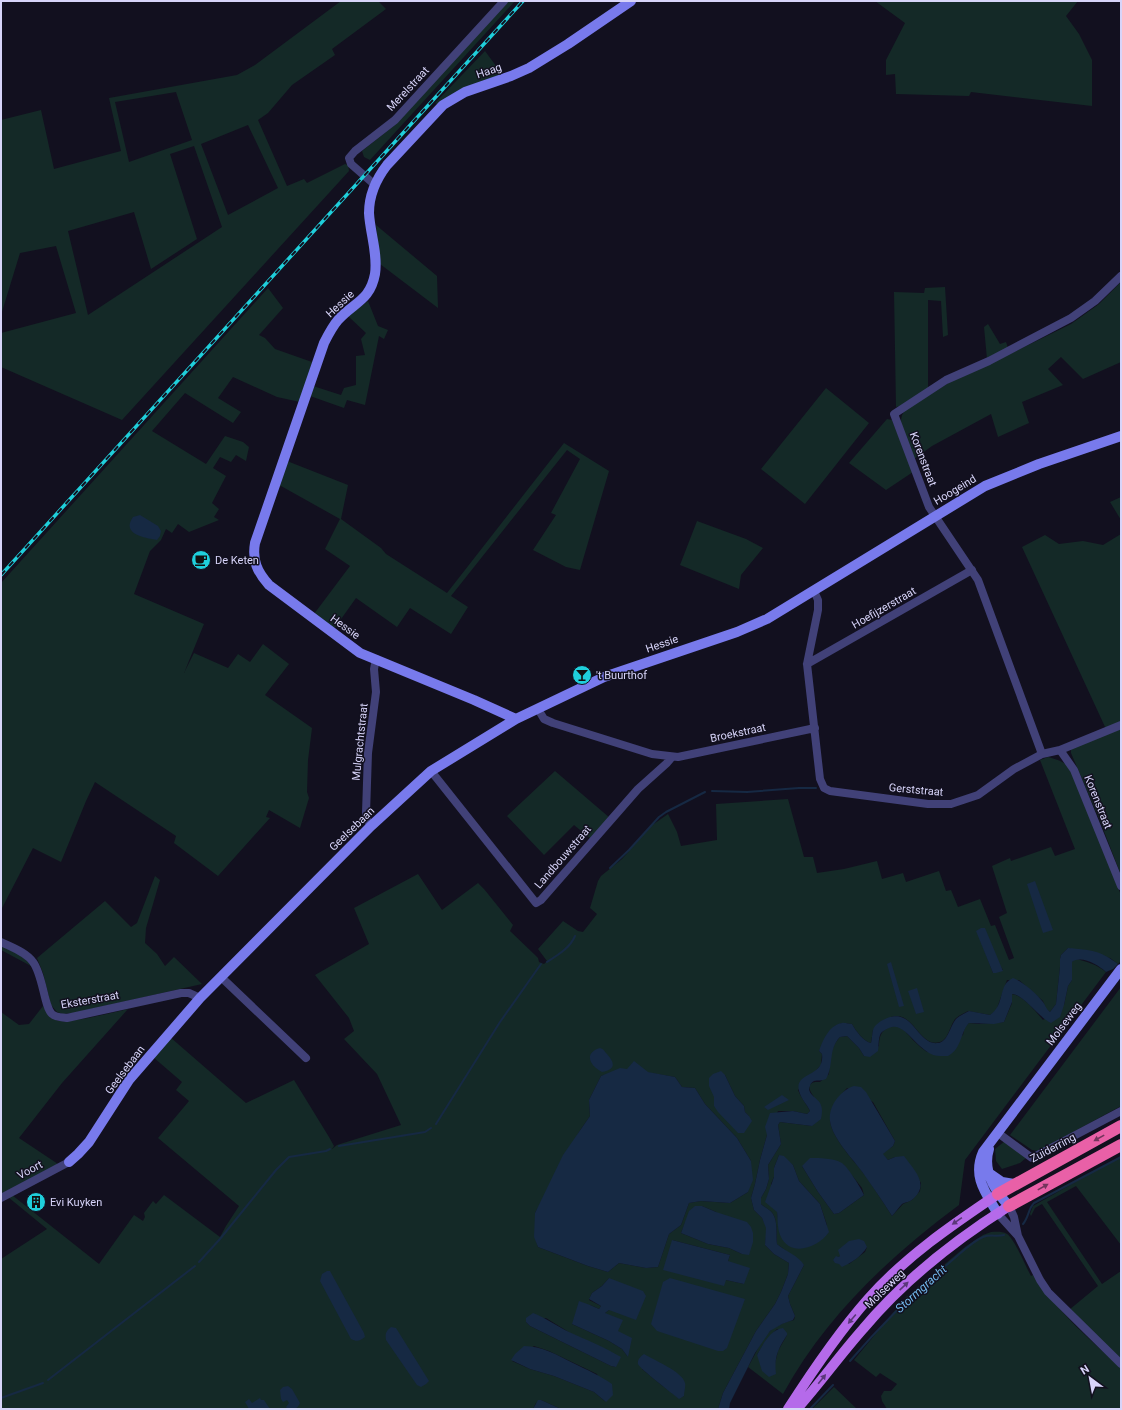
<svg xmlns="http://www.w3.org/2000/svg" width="1122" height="1410" viewBox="0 0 1122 1410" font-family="Roboto,sans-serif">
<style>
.green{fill:#142927;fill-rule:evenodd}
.water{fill:#162943}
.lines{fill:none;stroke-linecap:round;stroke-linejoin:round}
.stream{stroke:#162943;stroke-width:2}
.street{stroke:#414178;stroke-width:8}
.secondary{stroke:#787aec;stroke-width:10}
.primary{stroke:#b56aea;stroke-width:10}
.highway{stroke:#e960a7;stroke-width:12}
.rail-casing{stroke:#1fcfdb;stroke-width:3.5}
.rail{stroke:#12101f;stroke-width:2;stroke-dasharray:6;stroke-linecap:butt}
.oneway{fill:#73345c}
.oneway2{fill:#5b387a}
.labels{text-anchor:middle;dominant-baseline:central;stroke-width:3;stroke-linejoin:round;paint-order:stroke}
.street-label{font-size:11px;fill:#d7d4f9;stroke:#12101f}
.poi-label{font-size:11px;fill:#d7d4f9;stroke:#12101f;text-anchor:start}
.water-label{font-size:12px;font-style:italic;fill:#71b7eb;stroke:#12101f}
</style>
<rect width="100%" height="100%" fill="#12101f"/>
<path class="green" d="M341,1H378L386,9L332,49L335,55L292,85L268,113L258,120L287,186L304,179L307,183L345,164L348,165L349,171L122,420L1,367V333L76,313L56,246L20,253L1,315V120L41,110L54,169L121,151L109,98L237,75L255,65ZM176,92L192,140L129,162L115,102ZM248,125L278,188L228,215L201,144ZM194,146L222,227L88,315L68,231L134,212L151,269L197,239L170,154Z
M508,1H515L370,160L364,157L362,151L396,124Z
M875,1H1078L1066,16L1079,34L1092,60V106L971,92L969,96L896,94L895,74L886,75V60L905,23Z
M485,51L502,74L438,105L435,103Z
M376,225L437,276L438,308L380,264Z
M1121,282V362L1083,379L1061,357L1048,369L1063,385L1022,402L1029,423L998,437L991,414L932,446L914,459C909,446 894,423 905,410L987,359L984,327L988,324L1000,344L1006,342L1010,354L1071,324L1099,304Z
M945,287L948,335L943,337L941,301L928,300V388L900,406L896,407L894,292L924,293L925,288Z
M268,288L283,308L259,335L265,338L275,349L312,362L300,402L277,397L233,377L218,398L241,412L233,423L185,393L152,431L206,464L225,436L243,442L249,447L246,461L236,455L231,462L220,457L213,468L226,476L212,503L219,509L214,517L219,520L189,532L178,524L172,533L166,529L161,540L150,551L134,594L204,624L184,673L194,653L228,668L238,654L250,662L263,644L289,664L265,695L312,728L308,760L307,792L309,798L300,828L269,810L266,817L270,818L218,876L174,843L176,836L95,782L86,801L61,862L33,848L1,910V583Z
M368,301L378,326L388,330L384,339L379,336L365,405L347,400L344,408L310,396L313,386L341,395L344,388L356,385V356L365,355L361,339L366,333L348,316Z
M826,388L869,423L805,504L761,469Z
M887,419L892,420L913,472L886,490L849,463Z
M564,443L609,471L580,570L566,567L533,550L556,515L551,513L580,459L567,450L451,596L468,607L451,634L410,608L397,627L356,598L334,629L314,614L350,566L325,549L340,519L281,486L279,487L287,461L348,485L341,519L381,548L386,554L447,593Z
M1121,497V520L1110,502Z
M697,521L746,539L763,548L741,575L739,589L680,565Z
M1121,534V723L1106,729L1022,547L1045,535L1059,544L1083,541L1103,545Z
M1121,728V875L1100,821L1071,753V748Z
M1048,757C1058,760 1064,761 1070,769L1121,895V961L1118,964L1110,958L1068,948L1061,955L1060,959V967L1056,1004L1050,1012L1046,1009L1043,1001L1019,980H1007L996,1011L990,1015L968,1011C964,1013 958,1016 955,1019C950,1026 948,1040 940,1042C920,1049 913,1009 891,1017C885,1020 878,1026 873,1030L871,1043C863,1041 856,1031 852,1024L842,1023L835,1026L819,1051L822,1054L821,1065L798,1090C801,1098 806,1103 810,1111L807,1114L793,1111H778L767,1135L760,1160L755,1184L751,1198L754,1210L762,1218L767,1228L765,1245L774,1254L789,1263L788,1274L781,1292L775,1304L756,1331L723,1393L718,1409H561L541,1400L536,1403L533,1409H1V1259L47,1229L8,1197L12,1195L99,1264L134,1215L143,1221L145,1217L144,1213L153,1201L156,1204L164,1195L220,1237L226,1226L239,1206L158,1138L189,1101L176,1090L182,1082L153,1057L170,1037L246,1103L294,1080L329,1137L334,1146L332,1149L337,1145L401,1125L377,1074L344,1039L354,1031L349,1018L315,975L369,944L354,908L418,874L442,910L478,883L484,889L513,925L510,931L534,954L538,958L539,962L544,964L547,961L538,949L563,921L578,931L583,932L597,914L590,908L598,881L601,876L622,859L651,826L668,814L677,832L681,846L717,840L716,804L788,799L804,857H813L817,873L844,869L877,861L882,879L903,873L906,882L939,871L946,891L951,890L958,907L980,899L991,926L995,925L1009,960L1014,958L999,917L1007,913L992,866L1010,858L1011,861L1051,847L1055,856L1075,849L1040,760ZM977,931L1003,970L993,973ZM627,1069L675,1077L682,1087L695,1088L705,1104L737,1138L751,1161L748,1192L730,1203L701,1201L689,1203L681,1225L669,1234L658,1267L646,1268L619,1263L608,1272L588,1266L538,1247L535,1237V1213L579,1132L590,1116L589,1100L601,1076ZM725,1075L735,1096L744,1106L745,1112L749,1116L714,1106V1097ZM702,1206L716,1212L742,1254L729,1248L708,1244L681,1233L685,1223ZM672,1240L730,1255L728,1261L744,1284L726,1280ZM609,1278V1310L605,1313L618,1331L628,1357L622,1349L609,1341L572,1324L590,1305L599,1309L601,1306L589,1300L592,1293L602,1286ZM546,1318L567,1331L616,1367L611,1366L530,1326L526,1322ZM534,1346L549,1351L597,1374L606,1402L594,1392L554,1376L530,1369L512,1361ZM654,1360L670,1369L682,1379L684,1396L679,1398C666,1389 654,1379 642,1369Z
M555,771L610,818L591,839L574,825L544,855L507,816Z
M155,876L160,880L146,928L145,943L157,954L165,966L174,957L202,984L74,1013L63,1014L57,1012L51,1005L43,973L37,958L105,901L131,927L137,923Z
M1,945L20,955L31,964V966L1,950Z
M1075,959C1087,961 1097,965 1106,972L965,1160L959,1205C888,1258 826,1316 783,1394L748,1367C755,1356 761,1339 770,1331C776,1325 786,1322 794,1320L795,1316L790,1304L788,1296L804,1265L777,1244C776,1235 778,1222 773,1214C771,1210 764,1207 761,1204V1198L766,1189L769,1179L768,1165L781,1144L778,1125L780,1122L812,1126L814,1097C807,1088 807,1081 820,1082L829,1074C830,1060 830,1047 840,1037L847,1036L859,1048L864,1056L879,1046C879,1039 880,1033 886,1029C901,1020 906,1034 915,1042C919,1046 923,1049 927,1052L963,1035L965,1026L969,1023L979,1024L1004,1022L1012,1003L1011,994C1022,994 1036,1012 1043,1020L1064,1005L1068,986L1072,980V962ZM847,1088L873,1102L895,1141L893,1146L882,1154L888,1160L895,1157H904L921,1183L920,1191L912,1200L903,1204L892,1216C883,1202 874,1188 865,1175C855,1162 831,1137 830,1120C830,1107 838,1098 847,1088ZM779,1155L793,1165L799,1181L820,1204L827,1225L780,1235L777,1212L771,1184L774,1177V1168ZM843,1164L862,1188L864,1195L839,1213L834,1214L818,1192L802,1166ZM867,1247L865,1252L849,1264L833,1260L840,1256ZM777,1329L787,1335L778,1351L775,1363L757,1355L766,1340Z
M1121,987V1106L1038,1151L1032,1150L1010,1135Z
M43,1006C47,1012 49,1018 56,1020C66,1025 114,1012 128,1009L62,1083L19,1138L58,1164L1,1194V1012L19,1025L29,1024Z
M1005,1141L1024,1155L1026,1158L1020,1163L1002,1169L996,1161L995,1149Z
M1121,1156V1245L1076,1186L1047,1202L1102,1284L1121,1271V1361L1069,1310L1098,1286L1042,1204L1035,1208L1031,1216L1030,1214L1033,1206Z
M991,1232C996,1232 1002,1231 1007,1234C1014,1238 1026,1267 1031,1276L1033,1275C1057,1311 1089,1339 1121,1368V1409H887L882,1401L881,1396L884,1391H891L897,1384L880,1373L876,1377L854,1360L906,1297L965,1247L983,1235Z
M834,1387L857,1409H812Z"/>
<path class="water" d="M140,515L158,526L161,531L160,536L157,540C144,538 121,534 133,517Z
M1035,881L1053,930L1043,933L1027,884Z
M981,928H985L1003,971L996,973H993L976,931Z
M1068,948C1090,950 1100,950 1118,964L1113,969L1106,972C1098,965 1082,955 1072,962V980L1068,986L1064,1005L1060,1017L1051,1023C1038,1017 1023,994 1012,994V1002L1004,1022L994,1024L969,1023C961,1030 962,1049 948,1056C947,1056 943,1056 942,1056C919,1058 906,1019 889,1028C886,1029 883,1031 881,1033C878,1038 879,1046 878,1051L870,1057L864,1056L859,1048L847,1036L840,1037C828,1049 834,1065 826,1079C822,1081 818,1080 814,1081C812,1082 810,1084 810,1086C806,1093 817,1098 820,1103C823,1108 822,1114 821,1119L812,1126L780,1122L778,1125L781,1144L768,1165L769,1179L766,1189L761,1198V1204C764,1207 771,1210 773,1214C778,1222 776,1235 777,1244C786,1252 798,1255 804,1265L788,1296L790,1304L795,1316L793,1320L782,1324L770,1331L755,1353L730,1403L729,1409H718L723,1393L756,1331L775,1304L781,1292L788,1274L789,1263L774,1254L765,1245L766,1228L762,1218L754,1210L751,1198L755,1184L760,1160L767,1135L765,1127L770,1113L793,1111L807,1114L810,1111C807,1104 801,1099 799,1091C794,1071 825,1078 822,1054L819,1051C823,1040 829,1025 842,1023C844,1022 849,1024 852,1024C856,1031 863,1041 871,1043C872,1039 872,1034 873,1030C874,1026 879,1022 883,1020C914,1004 916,1046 938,1043C948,1042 950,1026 956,1019C959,1016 965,1013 969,1011L990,1015C1006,1004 997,985 1013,978C1022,981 1037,994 1043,1002C1046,1006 1046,1009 1050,1012L1056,1004L1060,967V959L1061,955Z
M891,962L904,1006L899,1007L887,964Z
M917,988L924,1012L916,1014L908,991Z
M600,1048C604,1049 604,1051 607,1054C615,1063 616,1069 602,1072C590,1066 583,1053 600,1048Z
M634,1061L648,1072L675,1077L682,1087L695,1088L705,1104L737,1138L751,1161L753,1180L748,1192L730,1203L701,1201L689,1203L681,1225L669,1234L658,1267L646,1268L619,1263L608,1272L588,1266L538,1247L534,1237L535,1213L563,1155L590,1116L589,1100L601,1076L620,1068L627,1069Z
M721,1071L725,1075L735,1096L744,1106L745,1112L749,1116L752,1121L744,1133H738L718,1112L714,1106V1097L709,1086V1078L713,1074Z
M854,1086L861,1087L866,1092L895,1141L893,1146L883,1154L888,1160L895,1157L904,1156C914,1170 930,1184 913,1199C910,1202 906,1202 902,1204C899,1207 895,1213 892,1216C883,1202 873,1187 863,1173C853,1159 832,1138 830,1121C828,1106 841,1090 854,1086Z
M782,1095L789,1100L768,1110L764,1107Z
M779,1155L784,1156L793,1165L799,1181L820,1204L829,1232C819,1247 791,1258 781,1237C777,1230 778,1220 777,1212L765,1202L774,1177V1168Z
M810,1158C820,1158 833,1158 842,1163C848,1167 861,1188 864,1195L839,1213L834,1214L818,1192L802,1166Z
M695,1206H702L716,1212L747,1222L751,1227L753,1233V1242L749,1255L742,1254L729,1248L708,1244L681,1233L689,1211Z
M859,1239L864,1241L867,1247C862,1256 851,1263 842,1267L839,1264L835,1263L833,1260L836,1256L838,1257L840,1256L838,1250L849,1241Z
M672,1240L730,1255L728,1261L750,1268L744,1284L726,1280L724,1286L663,1270Z
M327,1271H330L364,1333L365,1337C360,1341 357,1342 351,1339L320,1281L322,1274Z
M609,1278L643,1291L646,1296L636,1320L609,1310L605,1313L623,1320L618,1331L632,1338L628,1357L622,1349L609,1341L572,1324L579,1301L590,1305L599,1309L601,1306L589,1299L592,1293L602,1286Z
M670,1278L745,1299L727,1348L723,1351H718L657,1331L651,1324L663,1282Z
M533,1313C546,1318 557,1326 569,1332C587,1340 604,1347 621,1357L616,1367L611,1366L530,1326L526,1322V1318Z
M391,1327L396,1328L429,1381L426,1384L421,1387L417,1385L386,1340C385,1334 386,1331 391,1327Z
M783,1328L787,1333V1335C778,1349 774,1357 776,1374L769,1377L762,1371L757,1355C763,1344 770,1330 783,1328Z
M524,1346C542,1346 557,1355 573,1363C587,1370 599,1375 612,1384L613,1395L606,1402L594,1392L554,1376L530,1369L511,1360L515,1354Z
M644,1354C654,1360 683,1372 685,1383C686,1386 684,1392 684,1396L679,1399C673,1394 640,1369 638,1364C637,1360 641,1356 644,1354Z
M288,1386L292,1389L300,1403C297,1410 294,1409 288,1409L286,1407L289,1403L287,1400L283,1402L281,1399L280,1390L283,1387Z
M260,1398L261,1400H264L270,1409H249L245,1402L249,1399L252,1403Z
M538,1400H541L561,1409H533Z"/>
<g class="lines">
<path class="stream" d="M712,791L747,792L799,788H816
M610,868L629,850L659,817L666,812L705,792
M547,962C558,955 570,948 575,936
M436,1124L500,1022L541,964
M339,1146L425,1132L431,1128
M1023,1224C1029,1217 1028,1209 1034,1203L1121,1157
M199,1262L220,1239L276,1170L289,1157L326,1151L330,1149
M850,1361C881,1325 913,1293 949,1263C960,1254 971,1242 983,1237C990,1234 997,1237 1004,1235
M48,1380L195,1266
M1,1398L43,1383
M810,1409L833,1385"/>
<path class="street" d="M375,185L351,164L349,158L355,151L395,120L504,1
M814,591L818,600V610L807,664L820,779L824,788L830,791L928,804H951L978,795L1014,769L1042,754L1060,750L1121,725
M807,664L972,570
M538,709L544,719L553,723L652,754L678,757L815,728
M1060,750L1074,770L1121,886
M1042,754L978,580L929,507L894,414L946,380L989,361L1071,318L1095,301L1121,276
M431,771L536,903L541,900L638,789L667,763L672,757
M371,826L366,818V813L368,753L376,692L374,669L376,659
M1,942C11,947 26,952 33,962C43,975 44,1007 52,1014C57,1018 62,1017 67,1018L181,993H189L200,998
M221,977L306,1058
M998,1133L1032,1158L1121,1111
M1,1198L69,1162
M1009,1206L1014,1217L1018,1236
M998,1214L1018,1236L1040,1280L1048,1292L1121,1364"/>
<path class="secondary" d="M516,719L474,700L360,653L269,585C257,572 252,560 255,543L324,343C328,335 332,327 338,320C354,302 370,301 375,274C378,253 370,233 369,213C369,195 377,178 387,165L443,105L465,92L511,76L529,68L568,44L631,1
M989,1149C982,1171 995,1191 1009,1206
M69,1162L78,1154L89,1142L129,1080L200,998L371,826L431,771L516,719L604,677L737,632L767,619L985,486L1039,464L1121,436
M989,1173L1002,1182L1014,1184
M998,1214C986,1193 972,1177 983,1152L1121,969"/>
<path class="primary" d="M788,1409C813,1370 838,1333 868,1299C905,1257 952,1225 998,1194
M797,1409C820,1383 840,1355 863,1329C904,1280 955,1240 1009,1206"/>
<path class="highway" d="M998,1194L1121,1126
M1009,1206L1121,1145"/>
<g class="rail-casing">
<path id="rail" d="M1,575L523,1"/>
</g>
<use href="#rail" class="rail"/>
</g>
<defs><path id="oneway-solid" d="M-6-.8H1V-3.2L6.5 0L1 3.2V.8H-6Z"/></defs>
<g class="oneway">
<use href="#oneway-solid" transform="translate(1099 1138) rotate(151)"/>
<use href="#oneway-solid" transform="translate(1043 1187) rotate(-29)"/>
</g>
<g class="oneway2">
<use href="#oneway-solid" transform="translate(957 1221) rotate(145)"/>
<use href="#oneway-solid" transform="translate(904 1286) rotate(-43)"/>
<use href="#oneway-solid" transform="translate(852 1319) rotate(130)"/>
<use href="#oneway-solid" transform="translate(822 1379) rotate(-51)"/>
</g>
<defs>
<g id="cafe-disc" transform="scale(1)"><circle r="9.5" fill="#1fcfdb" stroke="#12101f"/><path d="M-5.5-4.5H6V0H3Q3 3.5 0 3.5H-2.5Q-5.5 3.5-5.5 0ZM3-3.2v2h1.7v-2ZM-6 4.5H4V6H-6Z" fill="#111"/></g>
<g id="bar-disc" transform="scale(1)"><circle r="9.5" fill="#1fcfdb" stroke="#12101f"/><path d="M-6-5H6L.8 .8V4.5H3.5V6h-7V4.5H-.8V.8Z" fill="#111"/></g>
<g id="building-disc" transform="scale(1)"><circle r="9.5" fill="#1fcfdb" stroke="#12101f"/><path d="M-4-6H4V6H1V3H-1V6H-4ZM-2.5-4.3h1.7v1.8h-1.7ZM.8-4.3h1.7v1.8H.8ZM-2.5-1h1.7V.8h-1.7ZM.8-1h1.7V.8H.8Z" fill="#111"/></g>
</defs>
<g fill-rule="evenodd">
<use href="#cafe-disc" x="201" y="560"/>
<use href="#bar-disc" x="582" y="675"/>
<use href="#building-disc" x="36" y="1202"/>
</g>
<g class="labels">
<g class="street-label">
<text transform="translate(489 71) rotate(-19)">Haag</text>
<text transform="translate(408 89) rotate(-47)">Merelstraat</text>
<text transform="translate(340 304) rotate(-43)">Hessie</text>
<text transform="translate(923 459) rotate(69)">Korenstraat</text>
<text transform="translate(955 490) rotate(-31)">Hoogeind</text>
<text transform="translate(884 608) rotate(-30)">Hoefijzerstraat</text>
<text transform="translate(345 627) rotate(36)">Hessie</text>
<text transform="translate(662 644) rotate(-19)">Hessie</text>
<text transform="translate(738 733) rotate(-12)">Broekstraat</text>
<text transform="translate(360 742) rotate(-84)">Mulgrachtstraat</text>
<text transform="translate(916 790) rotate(5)">Gerststraat</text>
<text transform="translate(1098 802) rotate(68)">Korenstraat</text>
<text transform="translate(352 829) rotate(-44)">Geelsebaan</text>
<text transform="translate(563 857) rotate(-49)">Landbouwstraat</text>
<text transform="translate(90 1000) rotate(-10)">Eksterstraat</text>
<text transform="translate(1064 1024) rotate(-53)">Molseweg</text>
<text transform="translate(125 1070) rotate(-53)">Geelsebaan</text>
<text transform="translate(1053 1148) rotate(-28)">Zuiderring</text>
<text transform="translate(30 1170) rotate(-28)">Voort</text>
<text transform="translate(885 1289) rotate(-44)">Molseweg</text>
</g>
<g class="poi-label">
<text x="215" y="560">De Keten</text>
<text x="596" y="675">'t Buurthof</text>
<text x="50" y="1202">Evi Kuyken</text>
</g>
<g class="water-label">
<text transform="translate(921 1289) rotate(-42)">Stormgracht</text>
</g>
</g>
<rect width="1122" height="1410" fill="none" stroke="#d7d4f9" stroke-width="4"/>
<g transform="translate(1090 1378) rotate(328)" stroke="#12101f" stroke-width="3" paint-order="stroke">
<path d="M0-3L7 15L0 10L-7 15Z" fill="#d7d4f9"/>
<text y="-6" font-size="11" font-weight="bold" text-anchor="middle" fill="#d7d4f9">N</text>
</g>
</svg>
